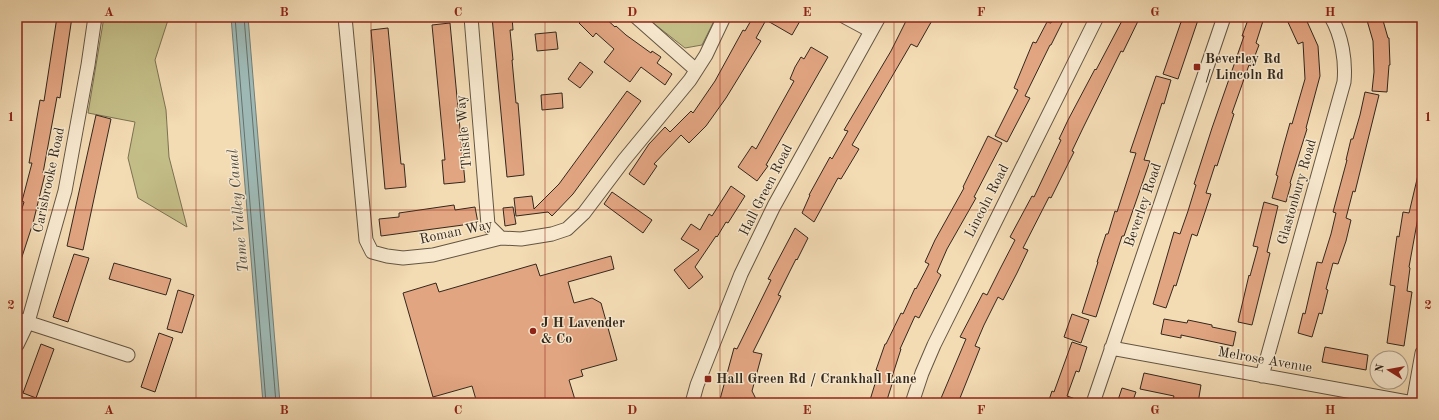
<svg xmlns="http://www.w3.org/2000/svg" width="1439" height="420" viewBox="0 0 1439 420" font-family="'Old Standard TT',serif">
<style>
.green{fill:#c3bd87;stroke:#7b7252}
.water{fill:#9eb9b5;stroke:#737f78}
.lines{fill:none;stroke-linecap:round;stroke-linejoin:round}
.shore{stroke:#687069;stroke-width:1}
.building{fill:#e2a582;stroke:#33281d}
.minor-casing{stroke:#635543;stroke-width:15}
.minor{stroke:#f7e8ce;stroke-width:13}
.grid{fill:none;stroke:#8f2418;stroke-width:1;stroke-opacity:0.55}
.poi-dot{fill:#8f2418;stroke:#f7e8ce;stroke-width:1.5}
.labels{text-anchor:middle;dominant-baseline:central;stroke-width:3;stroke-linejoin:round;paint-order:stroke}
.poi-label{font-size:14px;font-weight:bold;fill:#33281d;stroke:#f7e8ce;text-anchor:start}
.street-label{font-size:14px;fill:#33281d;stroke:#f7e8ce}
.water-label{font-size:15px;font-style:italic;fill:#4e4c43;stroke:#f7e8ce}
.neatline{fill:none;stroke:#8f2418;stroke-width:1.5}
.grid-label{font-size:13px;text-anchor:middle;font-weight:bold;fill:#8f2418}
</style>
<rect width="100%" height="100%" fill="#f3dbb4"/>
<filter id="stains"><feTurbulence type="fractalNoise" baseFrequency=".005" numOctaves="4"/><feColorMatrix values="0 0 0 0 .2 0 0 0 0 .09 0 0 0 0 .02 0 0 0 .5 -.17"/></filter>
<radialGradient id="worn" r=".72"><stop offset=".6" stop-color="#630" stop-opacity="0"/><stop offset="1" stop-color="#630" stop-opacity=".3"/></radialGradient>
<path class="green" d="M104,17H138L168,20L155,60L166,110L169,157L187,227L138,198L128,158L135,122L88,113Z
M650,17H716L702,45L685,48L648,19Z"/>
<path class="water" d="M231,17H248L280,403H263Z"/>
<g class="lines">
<path class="shore" d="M235,17L266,403
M244,17L276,403"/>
</g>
<path class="building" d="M57,17H72L60,98L57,97L43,173L45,174L33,223L19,266H17V224L24,202L22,201L32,163H29L40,100L44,101Z
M492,17H512L513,30H510L513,60H512L516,103H518L524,175L507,177Z
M585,17H604L615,27L616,26L626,35L651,53L652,51L661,57L657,63L672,74L665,85L641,67L630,82L604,62L614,49L596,33L593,37L579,23Z
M753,17H794L800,21L792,35L766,20L756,38L761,41L726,98L706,126L689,143L681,135L654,164L657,166L644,185L629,174L649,144L665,127L670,132L691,111L693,113L715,81L743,30L745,31Z
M908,17H934L917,47L911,44L852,145L859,149L841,179L838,178L814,222L802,213L810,195H809L830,157L832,159L848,131L844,130L891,51Z
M1054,17H1065L1051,45H1050L1025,96L1030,98L1007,142L995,136L1018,90L1014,88L1033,42L1036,43L1047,22L1051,23Z
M1124,17H1140L1123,52L1121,51L1083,128L1072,151L1074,152L1051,198L1049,197L1023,248L1028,250L1017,273L1003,300L998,297L984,325L975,346L980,348L958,403H939L966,339L960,337L983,293L987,295L1000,269L1015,240L1010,237L1032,196L1034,197L1061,140L1059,139L1068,120L1095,69L1096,70Z
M1184,17H1199L1178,79L1163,74L1181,22H1182Z
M1249,17H1253L1263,21L1256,43L1259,45L1251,66L1249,65L1232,113L1234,114L1217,166L1215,165L1206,193L1211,194L1197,236L1192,234L1176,286L1174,285L1166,308L1153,304L1174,232L1180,234L1188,211L1196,185L1194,184L1212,128L1244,36H1242Z
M1294,17H1305L1318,46L1320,76L1306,128L1307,129L1290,183L1291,184L1286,202L1272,198L1278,176L1276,175L1283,148L1290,123L1292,124L1305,79L1303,42L1298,44L1287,20Z
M1366,17H1382L1388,38H1389L1390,65H1389L1387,92L1372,91L1374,72L1373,41Z
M450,23L465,182L444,184L442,160H445L432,25Z
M388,28L401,164H404L406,187L385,189L371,30Z
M556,32L558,49L537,51L535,34Z
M811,47L828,57L766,165L768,166L757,181L738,167L752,146L756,149L794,81L790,79L795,67L801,57L804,59Z
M580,62L593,72L580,88L568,79Z
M1156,76L1171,80L1164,104L1162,103L1144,160L1150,161L1124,236H1122L1096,317L1082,313L1098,262H1097L1106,234H1108L1115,211L1117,212L1136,153L1130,152Z
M627,91L641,101L573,194L552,216L548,212L516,216L514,198L532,196L534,209L559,184Z
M1365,92L1379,95L1355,192L1353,191L1346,218L1351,220L1346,241L1338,264L1333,263L1326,289L1328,290L1322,314L1319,313L1312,337L1298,333L1303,313L1305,314L1317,262L1322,263L1331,234L1336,213L1333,212L1347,160H1346L1351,139H1353L1360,115Z
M562,93L563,108L542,110L541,95Z
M96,115L111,119L83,250L67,246Z
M988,136L1002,143L974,197L976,198L947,249L937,272L941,275L919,318L915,316L900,349H901L891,380L893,381L886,403H879L870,400L879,371L876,370L885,344H886L901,313L903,314L915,288L916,289L929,264L925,262L935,240L964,188L963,187Z
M1418,175H1422V212H1419L1409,267L1410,268L1407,291L1412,292L1404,346L1387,343L1395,286L1390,285L1397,236L1399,237L1403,212L1409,213Z
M731,186L745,196L728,223L726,222L717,237L716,236L695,267L703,277L689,289L674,270L699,250L681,239L691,224L700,230L709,214L712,216Z
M612,192L652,220L643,233L604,204Z
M1264,202L1278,206L1267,252L1270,253L1252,325L1238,322L1249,275L1250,276L1258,247L1253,246Z
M454,205L455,210L475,207L478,223L381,236L379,219L399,217V213Z
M513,207L516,224L505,226L503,208Z
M795,228L808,238L797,260L796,259L778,295L781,296L753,352L762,354L752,391L758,403H719L734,348L737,349L771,280L768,279Z
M74,254L89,258L68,322L53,317Z
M611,256L614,269L568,282L574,303L592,298L601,303L617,360L581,370L583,376L569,380L576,403H477L472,386L433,397L403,293L436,283L439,292L536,264L540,276Z
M114,263L171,279L166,295L109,279Z
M178,290L194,295L182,333L167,329Z
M1072,314L1089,320L1081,343L1064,337Z
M1164,319L1187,323L1188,320L1212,325V327L1236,332L1233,346L1181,335V338L1161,334Z
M159,333L173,338L155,392L141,387Z
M1072,342L1087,347L1079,372L1076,371L1067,396L1081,401V403H1048L1052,391L1054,392Z
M41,344L54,349L36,398L23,393Z
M1325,347L1368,355L1366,370L1322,362Z
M1144,373L1201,385L1198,403L1173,399L1174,396L1140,389Z
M1122,388L1136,392L1132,403H1117Z"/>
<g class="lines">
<g class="minor-casing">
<path id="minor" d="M345,17L366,240L372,252L387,256L403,258L433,255L501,238L521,239L552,234L567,229L584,213L624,160L690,80L706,55L724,17
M471,17L488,225L501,238
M636,17L696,70
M845,17L871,31
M17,319L128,355
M17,345L28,322L65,191L88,65L95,17
M1111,348L1413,403
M1262,376L1344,82C1346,61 1342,36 1331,17
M692,403L697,385L741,274L774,206L879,17
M912,403L922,373L934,345L1097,17
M1093,403L1224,17
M1413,403L1422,353"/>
</g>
<use href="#minor" class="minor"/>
</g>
<path class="grid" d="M196,17V403M371,17V403M545,17V403M720,17V403M894,17V403M1068,17V403M1243,17V403M17,210H1422"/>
<g class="poi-dot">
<rect x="1193" y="63" width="8" height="8" rx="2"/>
<circle cx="533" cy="331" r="4"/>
<rect x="704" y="375" width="8" height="8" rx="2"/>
</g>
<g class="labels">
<g class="poi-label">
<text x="1205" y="59">Beverley Rd<tspan x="1205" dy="16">/ Lincoln Rd</tspan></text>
<text x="541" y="323">J H Lavender<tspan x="541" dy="16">&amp; Co</tspan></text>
<text x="716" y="379">Hall Green Rd / Crankhall Lane</text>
</g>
<g class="street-label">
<text transform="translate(464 132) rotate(-95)">Thistle Way</text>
<text transform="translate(49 180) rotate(-78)">Carisbrooke Road</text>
<text transform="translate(766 190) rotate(-63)">Hall Green Road</text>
<text transform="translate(1297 192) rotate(-74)">Glastonbury Road</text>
<text transform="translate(987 201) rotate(-63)">Lincoln Road</text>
<text transform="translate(1143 205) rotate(-71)">Beverley Road</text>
<text transform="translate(456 232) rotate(-12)">Roman Way</text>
<text transform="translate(1265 360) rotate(10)">Melrose Avenue</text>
</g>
<g class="water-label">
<text transform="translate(239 211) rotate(-95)">Tame Valley Canal</text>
</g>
</g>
<rect width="1439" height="420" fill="none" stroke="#f3dbb4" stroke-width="44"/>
<g transform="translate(1389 370) rotate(281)"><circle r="19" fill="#f7e8ce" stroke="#a99b87"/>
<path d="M0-3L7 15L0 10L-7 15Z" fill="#8f2418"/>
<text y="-6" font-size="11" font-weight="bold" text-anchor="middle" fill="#33281d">N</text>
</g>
<rect x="22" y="22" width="1395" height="376" class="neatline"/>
<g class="grid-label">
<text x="109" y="16">A</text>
<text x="284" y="16">B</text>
<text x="458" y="16">C</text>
<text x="632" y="16">D</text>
<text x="807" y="16">E</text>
<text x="981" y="16">F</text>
<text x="1155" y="16">G</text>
<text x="1330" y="16">H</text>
<text x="11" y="121">1</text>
<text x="1428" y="121">1</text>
<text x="11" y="309">2</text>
<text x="1428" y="309">2</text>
<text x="109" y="414">A</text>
<text x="284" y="414">B</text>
<text x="458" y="414">C</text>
<text x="632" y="414">D</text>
<text x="807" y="414">E</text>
<text x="981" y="414">F</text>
<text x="1155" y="414">G</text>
<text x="1330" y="414">H</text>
</g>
<rect width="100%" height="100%" filter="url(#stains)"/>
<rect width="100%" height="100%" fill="url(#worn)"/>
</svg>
